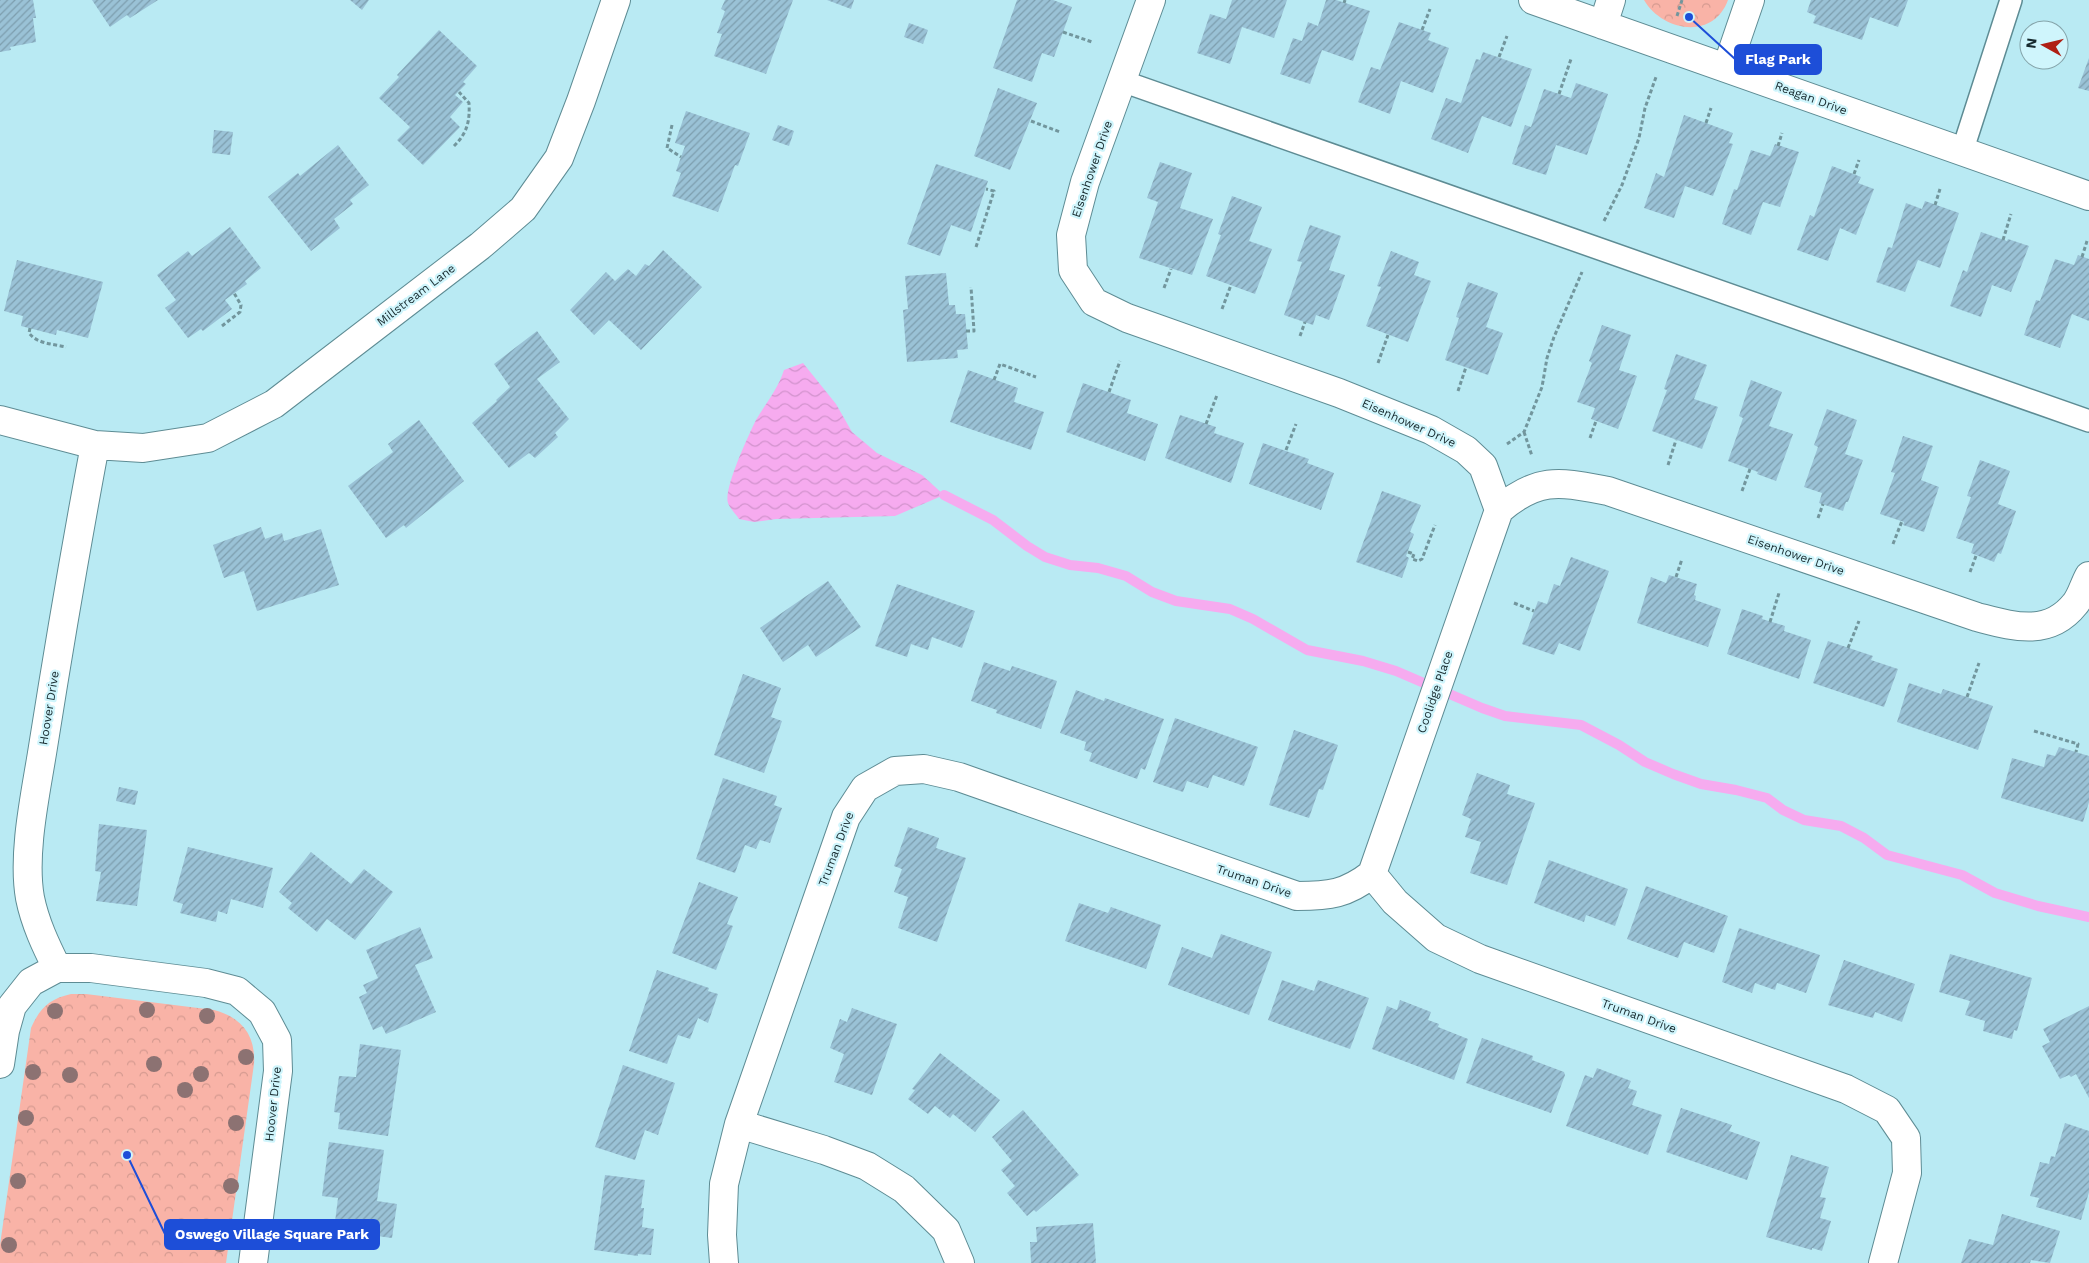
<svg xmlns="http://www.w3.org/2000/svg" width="2089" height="1263" viewBox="0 0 2089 1263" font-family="'Work Sans',sans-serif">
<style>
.park{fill:url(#park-crowns)}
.water{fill:url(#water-waves)}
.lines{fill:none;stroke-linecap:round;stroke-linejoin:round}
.stream{stroke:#f6abef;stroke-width:10}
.building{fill:url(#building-hatch)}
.service-casing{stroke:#5e8c94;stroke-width:24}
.minor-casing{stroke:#5e8c94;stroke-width:30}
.path{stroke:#72969d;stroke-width:3;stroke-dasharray:4 2.5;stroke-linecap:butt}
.service{stroke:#fff;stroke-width:21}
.minor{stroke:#fff;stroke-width:28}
.tree{fill:#8c7272}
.labels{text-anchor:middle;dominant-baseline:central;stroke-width:4.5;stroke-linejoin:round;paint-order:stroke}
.street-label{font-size:12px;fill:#172a2e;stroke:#cff5fc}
.leader{fill:none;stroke:#1d4ed8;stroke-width:2}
.callout-dot{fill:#1d4ed8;stroke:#cff5fc;stroke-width:2}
.callout{fill:#1d4ed8;stroke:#1d4ed8;stroke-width:2}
.callout-label{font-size:14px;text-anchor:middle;font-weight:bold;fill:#fff}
</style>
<defs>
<pattern id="park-crowns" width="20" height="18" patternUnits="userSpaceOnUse" patternTransform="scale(1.25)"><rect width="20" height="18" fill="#f9b3a7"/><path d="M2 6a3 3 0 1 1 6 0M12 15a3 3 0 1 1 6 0" fill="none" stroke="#d59a90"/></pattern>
<pattern id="water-waves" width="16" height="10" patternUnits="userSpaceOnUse" patternTransform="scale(1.25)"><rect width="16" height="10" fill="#f6abef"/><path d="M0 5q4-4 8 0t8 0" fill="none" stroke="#d293cd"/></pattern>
<pattern id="building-hatch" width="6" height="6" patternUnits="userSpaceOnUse" patternTransform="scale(1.25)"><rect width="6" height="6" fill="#9ac2d6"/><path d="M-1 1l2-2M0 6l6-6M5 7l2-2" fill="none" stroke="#7d9eae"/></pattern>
</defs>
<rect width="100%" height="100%" fill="#b9eaf3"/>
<path class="park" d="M1644,0H1728C1713,41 1662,31 1644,0Z
M71,994H86L214,1010C241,1017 256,1035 254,1064L226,1263H0V1245L31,1028C40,1008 49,999 71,994Z"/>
<path class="water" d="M803,363L836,404L852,432L877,453L922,475L944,495L895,516L776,519L754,522L739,519C736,514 730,509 728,503C723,490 749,434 756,420C766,403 778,389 784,370Z"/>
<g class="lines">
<path class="stream" d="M944,495L993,520L1027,546L1045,557L1070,565L1098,568L1126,576L1152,592L1176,601L1230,609L1253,619L1307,650L1363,661L1396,671L1482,708L1505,716L1581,725L1619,745L1645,762L1673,774L1701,784L1736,790L1767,798L1783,810L1804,820L1841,826L1864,838L1887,855L1962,875L1995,893L2038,906L2089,917"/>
</g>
<path class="building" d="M0,0H33L36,18H33L36,42L10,47L11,50L0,52Z
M92,0H158L130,18L127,15L110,27Z
M350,0H369L362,10Z
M725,0H793L766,74L714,56L722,34L717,33L725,11L721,9Z
M827,0H854L851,9Z
M1017,0H1053L1072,7L1054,57L1042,53L1032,82L993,68Z
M1232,0H1287L1274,38L1242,27L1230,64L1197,53L1210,14L1226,19Z
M1326,0H1336L1370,11L1353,61L1322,50L1310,84L1280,74L1293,38L1302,41L1308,22L1318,26Z
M1811,0H1908L1898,27L1870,17L1862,40L1813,23L1816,16L1807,12Z
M1399,22L1431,33L1428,40L1449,48L1433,93L1401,81L1390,114L1358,102L1371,67L1380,70Z
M909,23L928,30L923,44L904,37Z
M439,30L477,66L463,82L466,84L455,95L463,102L450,117L460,127L423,165L397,140L410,127L379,98L399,77L397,75Z
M1483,52L1532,69L1511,127L1482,116L1468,153L1431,139L1446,98L1461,103L1476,59L1480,60Z
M2089,58V91L2078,88Z
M1576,83L1608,94L1587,155L1556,145L1546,175L1512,164L1525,125L1531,127L1544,89L1571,98Z
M998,88L1037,103L1010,170L974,156Z
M686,111L750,133L738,166L735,165L718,212L672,196L681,173L676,171L685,146L675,143Z
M1684,115L1733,133L1729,143L1733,144L1713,196L1685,186L1674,218L1644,208L1656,173L1664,177Z
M778,125L794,131L789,146L772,140Z
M214,130L233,132L230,155L212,153Z
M1775,144L1799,152L1780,207L1763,202L1751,235L1722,224L1734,189L1737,190L1751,150L1770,156Z
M338,145L369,185L350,200L353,204L334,219L340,228L311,251L268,197L298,173L300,176Z
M1160,162L1192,173L1180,208L1213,219L1192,275L1139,258L1158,202L1147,198Z
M936,164L988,181L971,232L951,225L940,256L907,244Z
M1832,166L1861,177L1858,183L1874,189L1856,235L1840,228L1828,261L1797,250L1810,215L1814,217Z
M1232,196L1262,207L1249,241L1272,249L1255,294L1206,276L1221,235L1218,234Z
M1925,201L1959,213L1940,268L1918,260L1905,292L1876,282L1888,247L1892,248L1906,203L1922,209Z
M1310,225L1341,236L1329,270L1345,275L1329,320L1316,315L1313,325L1284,315L1302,262L1297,261Z
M230,227L261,268L245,281L247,284L225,300L232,309L203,331L201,329L188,338L165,308L176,300L157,275L188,251L192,256Z
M1981,232L2007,241L2008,239L2029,246L2011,292L1992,285L1981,317L1950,306L1963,270L1967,272Z
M663,250L702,287L641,350L609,320L594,335L570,310L606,272L615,281L628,269L636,276L645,264L649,266Z
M1391,251L1419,262L1414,275L1431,281L1408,342L1366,326L1381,287L1377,286Z
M2078,255L2089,259V321L2072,314L2060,348L2024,335L2036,300L2040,301L2055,259L2074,265Z
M17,260L103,282L88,338L57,330L56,335L21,326L23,316L4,311Z
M946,273L949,305H955L956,314H965L968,349L957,350L958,358L907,362L903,310L908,309L905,276Z
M1468,282L1498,293L1486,327L1503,333L1488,375L1445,360L1459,318L1456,317Z
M1602,325L1631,335L1619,370L1637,376L1618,429L1591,419L1595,408L1577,402L1592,363L1589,361Z
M537,331L560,362L537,379L569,419L555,433L558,437L535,458L529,453L509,468L472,423L497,401L496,400L510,387L494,364Z
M1676,354L1707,365L1694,399L1718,407L1702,449L1652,431L1667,390L1664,389Z
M968,370L1018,388L1014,402L1044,412L1031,450L950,422Z
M1751,380L1782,392L1769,426L1793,434L1776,481L1757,474L1758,472L1728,461L1743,418L1739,416Z
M1083,383L1131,400L1127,413L1158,424L1145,461L1066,432Z
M1827,409L1857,420L1845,454L1863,460L1848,502H1846L1843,511L1819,503L1822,493L1804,487L1818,447L1814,445Z
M1180,415L1216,427L1214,433L1244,443L1231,483L1165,458Z
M419,420L464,481L406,528L404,525L386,538L348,486L393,452L388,444Z
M1903,436L1933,446L1921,480L1939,487L1924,532L1903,525L1904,522L1880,514L1895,473L1891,472Z
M1263,443L1309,459L1307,463L1334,473L1321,510L1249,484Z
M1980,460L2010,471L1998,504L2016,511L2001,554L1998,553L1994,562L1971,553L1974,544L1956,538L1971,497L1967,496Z
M1382,491L1421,505L1410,532L1414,534L1406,556L1409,558L1402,578L1356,562Z
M261,527L265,539L282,533L284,541L321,529L339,585L257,611L244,571L224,578L213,545Z
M1571,557L1609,571L1580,651L1559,643L1554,655L1522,644L1538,601L1547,604L1554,584L1560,586Z
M1669,575L1697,584L1694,595L1696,596L1695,600L1721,609L1708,647L1637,623L1651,577L1666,583Z
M828,581L861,627L816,657L808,645L783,662L760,628Z
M897,584L975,611L962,648L932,637L928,650L911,644L907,657L875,646Z
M1742,609L1763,616L1762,619L1785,626L1784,631L1811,640L1799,679L1727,654Z
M1828,641L1873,656L1871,660L1898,669L1884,707L1813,683Z
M984,662L1010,671L1012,666L1057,681L1041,729L996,713L997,710L971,701Z
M743,674L781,688L771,717L782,721L764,773L714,755Z
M1909,683L1941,694L1943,689L1993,706L1978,750L1897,722Z
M1076,690L1104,701L1105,698L1164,719L1145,770L1141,768L1137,779L1089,761L1092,753L1084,750L1086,742L1060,733Z
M1175,718L1258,747L1244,786L1213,775L1208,788L1187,781L1183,792L1153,782Z
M1294,730L1338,745L1323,790L1319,789L1309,818L1269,805Z
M2059,747L2089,756V802L2083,822L2001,798L2012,758L2044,767L2047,754L2055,756Z
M1477,773L1510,785L1507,794L1535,803L1507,885L1470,873L1481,842L1465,837L1471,819L1462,815Z
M723,778L777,796L774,805L782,808L770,843L760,840L756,849L745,845L735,873L696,859Z
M119,787L138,791L135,805L116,801Z
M99,824L147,830L137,906L96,901L101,872L95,871Z
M908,827L939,838L936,848L966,858L937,942L898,928L908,897L894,892L902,869L894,866Z
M188,847L273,868L263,908L231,899L227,914L218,911L216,922L180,913L183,904L173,901Z
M311,852L351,884L364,869L393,892L355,940L327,919L317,932L288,908L292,903L279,892Z
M1549,860L1628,889L1615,926L1586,915L1584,922L1534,903Z
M699,882L738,897L727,924L733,926L716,970L672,953Z
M1646,886L1728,916L1714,953L1684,942L1678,958L1627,939Z
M1079,903L1108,913L1111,907L1161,925L1146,969L1065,941Z
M420,927L433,958L415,965L436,1012L386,1034L382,1026L373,1030L359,997L367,993L363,985L378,978L366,950Z
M1739,928L1820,955L1806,993L1777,983L1775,990L1755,983L1752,993L1722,982Z
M1221,934L1272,952L1249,1015L1168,985L1182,947L1212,958Z
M1950,954L2032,978L2017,1031L2014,1030L2012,1039L1983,1031L1985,1021L1965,1015L1970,1001L1939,992Z
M1844,960L1915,984L1902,1022L1875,1012L1873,1018L1828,1005Z
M657,970L709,988L708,991L718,994L708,1023L698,1018L690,1039L678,1035L667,1064L629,1051Z
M1282,980L1314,991L1318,980L1369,998L1350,1049L1268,1020Z
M1400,1000L1431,1012L1428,1020L1439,1024L1438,1027L1468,1039L1454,1080L1372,1049L1387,1006L1397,1010Z
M2089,1006V1098L2076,1074L2071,1077L2069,1075L2060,1079L2042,1046L2050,1042L2043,1029Z
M852,1008L897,1024L872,1095L834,1082L844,1054L830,1048L840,1019L847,1022Z
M1482,1038L1533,1056L1532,1060L1564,1072L1565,1075L1551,1113L1466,1083Z
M360,1044L401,1050L388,1136L338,1129L340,1113L334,1112L339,1076L356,1077Z
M940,1053L1000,1100L975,1132L953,1114L950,1118L935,1106L928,1114L908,1099L915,1090L912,1089Z
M623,1065L675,1083L658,1135L645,1130L635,1160L595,1147Z
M1597,1068L1631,1081L1628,1088L1637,1091L1632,1105L1662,1115L1648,1155L1566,1126L1585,1075L1593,1078Z
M1681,1108L1732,1125L1729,1131L1760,1142L1747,1180L1666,1152Z
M1023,1110L1079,1175L1036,1212L1034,1210L1027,1216L1007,1193L1015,1186L1001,1170L1012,1161L992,1137Z
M2065,1123L2089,1131V1192L2081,1220L2036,1207L2039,1198L2030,1196L2040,1162L2049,1164L2051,1156L2055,1157Z
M329,1142L384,1150L377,1201L397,1204L392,1238L334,1230L338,1198L322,1196Z
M1791,1155L1829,1167L1820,1197L1826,1198L1820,1218L1831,1221L1822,1251L1812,1248V1250L1766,1237Z
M605,1175L645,1180L641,1208H644L642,1227L654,1229L651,1255L638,1254V1256L594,1250Z
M2002,1214L2060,1231L2050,1263L2031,1260L2030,1263H1961L1969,1239L1993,1245Z
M1093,1223L1096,1263H1031L1030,1242H1037L1036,1227Z"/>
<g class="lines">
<g class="service-casing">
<path id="service" d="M1122,81L2089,421
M1962,152L2011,0"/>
</g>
<g class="minor-casing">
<path id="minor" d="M1151,0L1085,182L1071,235L1073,270L1094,302L1127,318L1339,393L1431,430L1466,450L1483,466L1499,510C1539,476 1560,482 1608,491L1977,617C2012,626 2048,638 2075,604C2081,597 2084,585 2089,576
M1533,0L2089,196
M1603,25L1611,0
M1727,67L1750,0
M0,420L95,445L143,448L208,438L274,404L480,246L523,209L559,158L581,101L616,0
M1372,874L1499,510
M57,968H91L206,983L237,991L262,1012L277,1040L278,1071L253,1263
M0,1064L5,1031L12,1006L31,982L57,968C46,946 35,923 30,898C22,853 36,792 43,747C59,646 76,546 95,445
M739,1124L824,1150L867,1166L904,1189L946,1230L960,1263
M724,1263L722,1235L724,1184L739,1124L846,817L865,788L895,771L924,769L959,777L1297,896C1330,896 1346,894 1372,874L1395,902L1436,938L1480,959L1846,1089L1887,1110L1906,1138L1907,1173L1883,1263"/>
</g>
<path class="path" d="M1344,3L1345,0
M1677,16L1682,0
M1422,30L1430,9
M1063,32L1092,42
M1499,57L1507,36
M1559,94L1571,59
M1031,121L1060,132
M1706,123L1711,108
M672,125L667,148L681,157
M454,146C467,133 470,122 469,103L459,92
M1778,146L1782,133
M1854,174L1859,160
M1935,205L1940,189
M1604,221L1622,185L1639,138L1645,108L1656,77
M2003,240L2011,214
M976,247L994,191L986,189
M2082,257L2087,241
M1164,288L1171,269
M1222,309L1231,285
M222,326L240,312L241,305L234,293
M30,328L29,333C37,344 54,344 66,347
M966,331H974L971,287
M1300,336L1305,322
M1378,363L1388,335
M994,380L1000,364L1036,377
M1458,391L1466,367
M1109,392L1120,361
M1206,424L1217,395
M1524,432L1532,456
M1590,438L1596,421
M1507,444L1524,432L1542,387L1547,358L1554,337L1582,272
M1286,450L1296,424
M1668,465L1676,440
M1742,491L1750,469
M1818,518L1823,504
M1893,544L1902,521
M1408,552L1414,554L1412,559L1418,561L1422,559L1435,525
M1970,572L1976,556
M1676,577L1682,559
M1514,603L1534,611
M1770,622L1779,593
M1848,648L1859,621
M1967,697L1979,663
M2034,731L2078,744L2076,752"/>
<use href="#service" class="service"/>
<use href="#minor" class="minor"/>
</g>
<g class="tree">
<circle cx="147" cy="1010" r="8"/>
<circle cx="55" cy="1011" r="8"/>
<circle cx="207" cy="1016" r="8"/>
<circle cx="246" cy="1057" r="8"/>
<circle cx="154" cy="1064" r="8"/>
<circle cx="33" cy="1072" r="8"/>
<circle cx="201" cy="1074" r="8"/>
<circle cx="70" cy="1075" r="8"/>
<circle cx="185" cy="1090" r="8"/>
<circle cx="26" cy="1118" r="8"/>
<circle cx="236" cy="1123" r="8"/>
<circle cx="18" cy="1181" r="8"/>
<circle cx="231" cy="1186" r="8"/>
<circle cx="220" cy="1244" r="8"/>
<circle cx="9" cy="1245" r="8"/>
</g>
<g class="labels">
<g class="street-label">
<text transform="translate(1811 98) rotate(20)">Reagan Drive</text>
<text transform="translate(1092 169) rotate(-71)">Eisenhower Drive</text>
<text transform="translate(416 295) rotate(-37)">Millstream Lane</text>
<text transform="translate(1409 423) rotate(24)">Eisenhower Drive</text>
<text transform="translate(1796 555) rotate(19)">Eisenhower Drive</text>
<text transform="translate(1435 692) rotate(-71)">Coolidge Place</text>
<text transform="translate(49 708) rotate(-81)">Hoover Drive</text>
<text transform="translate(836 849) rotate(-69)">Truman Drive</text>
<text transform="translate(1254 881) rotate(19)">Truman Drive</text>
<text transform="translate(1639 1016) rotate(20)">Truman Drive</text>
<text transform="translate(273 1104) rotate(-84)">Hoover Drive</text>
</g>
</g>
<path class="leader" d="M1689 17L1735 59M127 1155L165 1234"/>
<g class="callout-dot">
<circle cx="1689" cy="17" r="5"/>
<circle cx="127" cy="1155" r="5"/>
</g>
<g class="callout">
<rect x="1735" y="45" width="86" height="29" rx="5"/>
<rect x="165" y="1220" width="214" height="29" rx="5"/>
</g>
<g class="callout-label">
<text x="1778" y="64">Flag Park</text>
<text x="272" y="1239">Oswego Village Square Park</text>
</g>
<g transform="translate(2044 45) rotate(278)"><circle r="24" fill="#cff5fc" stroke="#85a4aa"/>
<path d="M0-4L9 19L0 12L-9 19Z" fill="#af1f14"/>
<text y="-8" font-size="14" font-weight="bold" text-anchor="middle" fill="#172a2e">N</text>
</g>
</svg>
